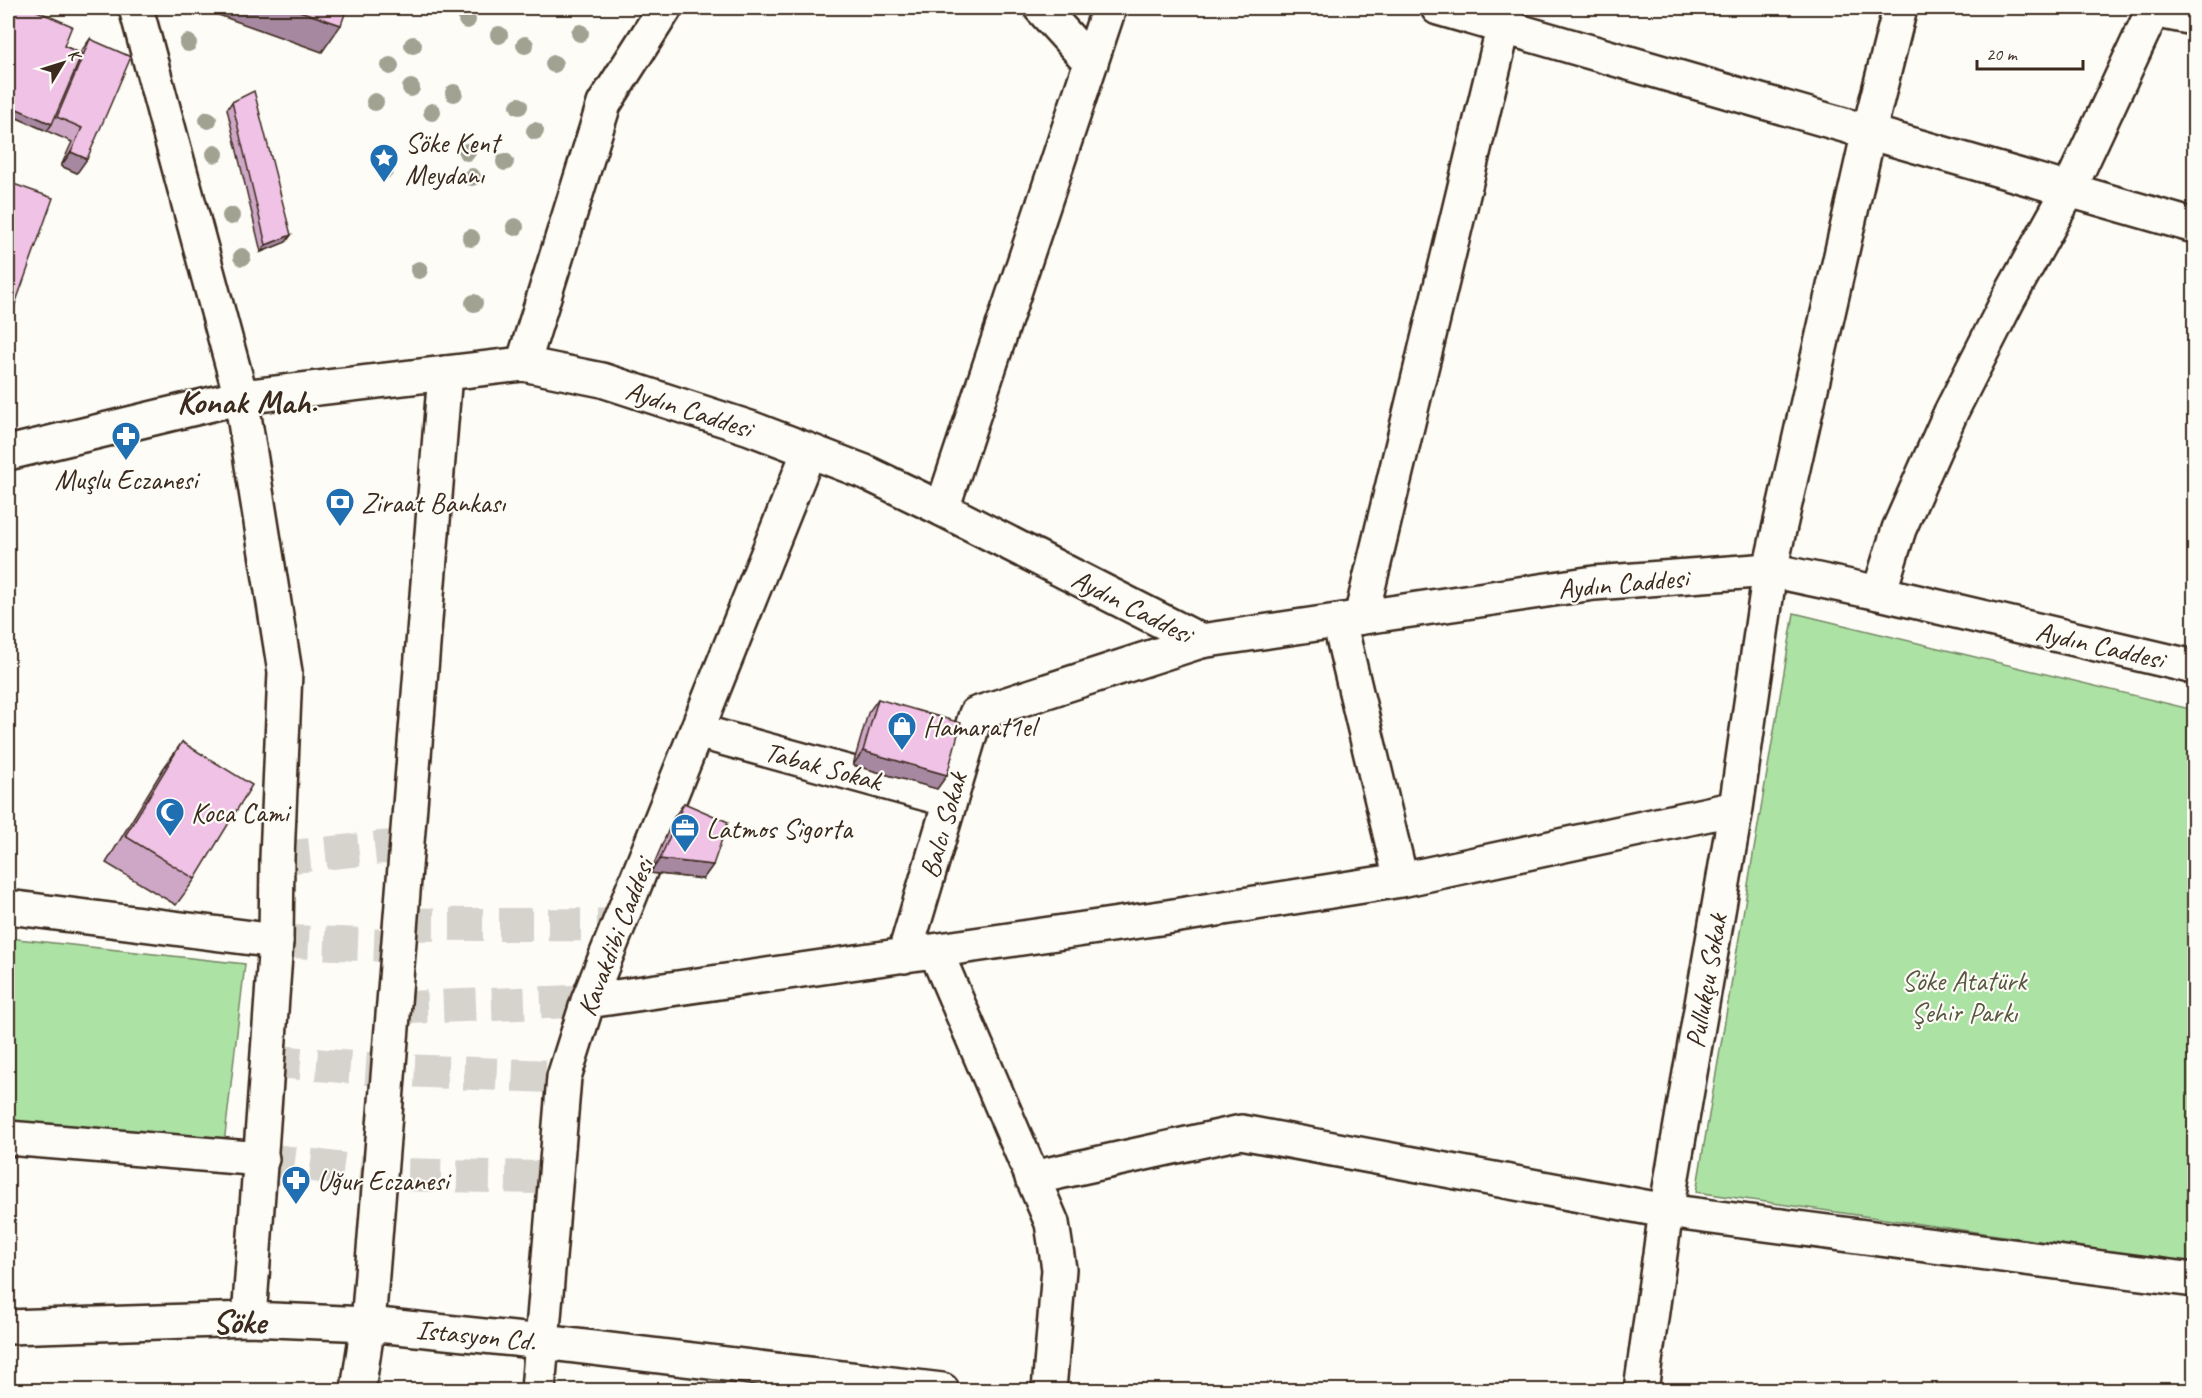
<svg xmlns="http://www.w3.org/2000/svg" width="2202" height="1398" viewBox="0 0 2202 1398" font-family="Caveat,sans-serif">
<style>
.green{fill:#ade2a5;stroke:#748662;stroke-width:1.5}
.lines{fill:none;stroke-linecap:round;stroke-linejoin:round}
.street-tunnel{stroke:#d6d2cc;stroke-width:33;stroke-dasharray:33 16;stroke-linecap:butt}
.street-casing{stroke:#3b2a1e;stroke-width:38}
.secondary-casing{stroke:#3b2a1e;stroke-width:38}
.street{stroke:#fdfcf7;stroke-width:33}
.secondary{stroke:#fdfcf7;stroke-width:33}
.tree{fill:#a2a292}
.wall{fill:#cea7c6;stroke:#3b2a1e;stroke-width:1.5}
.shaded-wall{fill:#a788a1;stroke:#3b2a1e;stroke-width:1.5}
.building{fill:#efc2e6;stroke:#3b2a1e;stroke-width:1.5}
.labels{text-anchor:middle;dominant-baseline:central;stroke-width:4.5;stroke-linejoin:round;paint-order:stroke}
.poi-label{font-size:28px;fill:#3b2a1e;stroke:#fdfcf7;text-anchor:start}
.street-label{font-size:28px;fill:#3b2a1e;stroke:#fdfcf7}
.park-label{font-size:28px;fill:#585840;stroke:#fdfcf7}
.district-label{font-size:34px;font-weight:bold;fill:#3b2a1e;stroke:#fdfcf7}
</style>
<rect width="100%" height="100%" fill="#fdfcf7"/>
<filter id="ink" filterUnits="userSpaceOnUse"><feTurbulence type="fractalNoise" baseFrequency=".0167" numOctaves="2"/><feDisplacementMap in="SourceGraphic" scale="12" xChannelSelector="R" yChannelSelector="G"/><feConvolveMatrix kernelMatrix="1 2 1 2 8 2 1 2 1" color-interpolation-filters="sRGB"/></filter>
<g filter="url(#ink)">
<path class="green" d="M1794,613L2194,710V1263L1696,1192Z
M8,938L245,964L224,1144L8,1122Z"/>
<g class="lines">
<path class="street-tunnel" d="M277,858L407,845
M401,924L619,925
M276,941L399,946
M394,1008L588,1001
M268,1061L389,1070L564,1077
M262,1159L380,1174L556,1178"/>
<g class="street-casing">
<path id="street" d="M1041,8L1091,63
M1438,8L2194,226
M2153,10L2194,18
M523,364L604,104L665,8
M942,509L1109,8
M1879,593L1899,529L1951,412L2009,298L2069,190L2154,8
M1361,617L1508,8
M1339,621L1401,880
M697,731L949,800
M8,907L276,941
M936,952L1052,1223L1059,1269L1049,1390
M904,956L976,714L1201,641
M588,1001L1167,917L1401,880L1736,808
M8,1138L262,1159
M1032,1178L1241,1132L1666,1211L2194,1280
M358,1390L368,1324L445,373
M538,1390L564,1077L588,1001L809,451
M1641,1390L1666,1211L1736,808L1770,570L1869,131L1900,8"/>
</g>
<g class="secondary-casing">
<path id="secondary" d="M136,8L241,397L285,672L277,858L276,941L249,1319
M8,453L241,397L523,364L602,380L750,428L865,472L942,509L1201,641L1594,583L1770,570L1879,593L2194,667
M8,1327L249,1319L368,1324L543,1342L942,1390"/>
</g>
<use href="#street" class="street"/>
<use href="#secondary" class="secondary"/>
</g>
<g class="tree">
<circle cx="467" cy="20" r="9"/>
<circle cx="580" cy="33" r="9"/>
<circle cx="499" cy="35" r="9"/>
<circle cx="188" cy="43" r="9"/>
<circle cx="413" cy="45" r="9"/>
<circle cx="525" cy="45" r="9"/>
<circle cx="554" cy="64" r="9"/>
<circle cx="390" cy="66" r="9"/>
<circle cx="411" cy="88" r="9"/>
<circle cx="454" cy="93" r="9"/>
<circle cx="375" cy="102" r="9"/>
<circle cx="519" cy="106" r="9"/>
<circle cx="432" cy="112" r="9"/>
<circle cx="208" cy="120" r="9"/>
<circle cx="535" cy="131" r="9"/>
<circle cx="467" cy="152" r="9"/>
<circle cx="215" cy="154" r="9"/>
<circle cx="505" cy="162" r="9"/>
<circle cx="385" cy="170" r="9"/>
<circle cx="472" cy="177" r="9"/>
<circle cx="231" cy="216" r="9"/>
<circle cx="515" cy="227" r="9"/>
<circle cx="471" cy="238" r="9"/>
<circle cx="242" cy="257" r="9"/>
<circle cx="419" cy="270" r="9"/>
<circle cx="474" cy="303" r="9"/>
</g>
<path class="wall" d="M90,39L77,173L61,166L72,142L8,114L64,46L80,53Z
M232,102L291,235L286,242L261,252L227,109Z
M878,699L947,775L937,789L853,765L868,713Z
M182,742L195,879L176,905L106,863L163,769Z
M684,803L713,865L703,879L650,873L674,817Z"/>
<path class="shaded-wall" d="M199,8H291L341,25L322,52Z
M8,105L52,124L47,131L8,114Z
M71,152L87,159L77,173L61,166Z
M291,235L286,242L261,252L266,245Z
M863,751L947,775L937,789L853,765Z
M660,859L713,865L703,879L650,873Z"/>
<path class="building" d="M8,8H30L72,26L64,46L82,54L52,124L8,105Z
M291,8H347L341,25Z
M90,39L131,57L87,159L71,152L82,128L57,117Z
M254,91L291,235L266,245L232,102Z
M8,182L53,198L8,324Z
M878,699L961,723L947,775L863,751Z
M182,742L252,785L195,879L125,836Z
M684,803L728,822L713,865L660,859Z"/>
</g>
<defs>
<g id="sight-pin" transform="scale(1.5)"><path d="M0 17L-7.5 6A9.5 9.5 0 1 1 7.5 6Z" fill="#1f6fb2" stroke="#fdfcf7"/><path d="M0-6L1.8-2.2L6-1.7L2.9 1.2L3.7 5.4L0 3.3L-3.7 5.4L-2.9 1.2L-6-1.7L-1.8-2.2Z" fill="#fff"/></g>
<g id="pharmacy-pin" transform="scale(1.5)"><path d="M0 17L-7.5 6A9.5 9.5 0 1 1 7.5 6Z" fill="#1f6fb2" stroke="#fdfcf7"/><path d="M-2-6h4v4h4v4h-4v4h-4v-4h-4v-4h4Z" fill="#fff"/></g>
<g id="bank-pin" transform="scale(1.5)"><path d="M0 17L-7.5 6A9.5 9.5 0 1 1 7.5 6Z" fill="#1f6fb2" stroke="#fdfcf7"/><path d="M-6-4H6V4H-6ZM0-2.3a2.3 2.3 0 1 0 0 4.6a2.3 2.3 0 1 0 0-4.6Z" fill="#fff"/></g>
<g id="shop-pin" transform="scale(1.5)"><path d="M0 17L-7.5 6A9.5 9.5 0 1 1 7.5 6Z" fill="#1f6fb2" stroke="#fdfcf7"/><path d="M-5-2.5h2.3a2.7 3.5 0 0 1 5.4 0H5L5.5 6h-11ZM-1.5-2.5h3a1.5 2.3 0 0 0-3 0Z" fill="#fff"/></g>
<g id="mosque-pin" transform="scale(1.5)"><path d="M0 17L-7.5 6A9.5 9.5 0 1 1 7.5 6Z" fill="#1f6fb2" stroke="#fdfcf7"/><path d="M3.5-4.9A6 6 0 1 0 3.5 4.9A5 5 0 1 1 3.5-4.9Z" fill="#fff"/></g>
<g id="office-pin" transform="scale(1.5)"><path d="M0 17L-7.5 6A9.5 9.5 0 1 1 7.5 6Z" fill="#1f6fb2" stroke="#fdfcf7"/><path d="M-6-3h4V-5.5h4V-3h4V5H-6ZM-1-4.5V-3h2v-1.5ZM-6 0V1H6V0Z" fill="#fff"/></g>
</defs>
<g fill-rule="evenodd">
<use href="#sight-pin" x="384" y="158"/>
<use href="#pharmacy-pin" x="126" y="436"/>
<use href="#bank-pin" x="340" y="502"/>
<use href="#shop-pin" x="902" y="726"/>
<use href="#mosque-pin" x="170" y="812"/>
<use href="#office-pin" x="685" y="828"/>
<use href="#pharmacy-pin" x="296" y="1180"/>
</g>
<g class="labels">
<g class="poi-label">
<text x="405" y="142">Söke Kent<tspan x="405" dy="32">Meydanı</tspan></text>
<text x="126" y="479" text-anchor="middle">Muşlu Eczanesi</text>
<text x="361" y="502">Ziraat Bankası</text>
<text x="923" y="726">Hamarat1el</text>
<text x="191" y="812">Koca Cami</text>
<text x="706" y="828">Latmos Sigorta</text>
<text x="317" y="1180">Uğur Eczanesi</text>
</g>
<g class="street-label">
<text transform="translate(689 409) rotate(18)">Aydın Caddesi</text>
<text transform="translate(1623 583) rotate(-5)">Aydın Caddesi</text>
<text transform="translate(1132 606) rotate(27)">Aydın Caddesi</text>
<text transform="translate(2100 645) rotate(13)">Aydın Caddesi</text>
<text transform="translate(823 766) rotate(15)">Tabak Sokak</text>
<text transform="translate(943 825) rotate(-74)">Balcı Sokak</text>
<text transform="translate(615 937) rotate(-69)">Kavakdibi Caddesi</text>
<text transform="translate(1706 981) rotate(-80)">Pullukçu Sokak</text>
<text transform="translate(476 1335) rotate(6)">Istasyon Cd.</text>
</g>
<g class="park-label">
<text x="1964" y="980">Söke Atatürk<tspan x="1964" dy="32">Şehir Parkı</tspan></text>
</g>
<g class="district-label">
<text x="247" y="401">Konak Mah.</text>
<text x="239" y="1321">Söke</text>
</g>
</g>
<rect width="2202" height="1398" fill="none" stroke="#fdfcf7" stroke-width="30"/>
<rect x="15" y="15" width="2172" height="1368" fill="none" stroke="#3b2a1e" stroke-width="2" filter="url(#ink)"/>
<g transform="translate(63 63) rotate(52)" stroke="#fdfcf7" stroke-width="4.5" paint-order="stroke">
<path d="M0-4.5L10 22L0 15L-10 22Z" fill="#3b2a1e"/>
<text y="-9" font-size="16" font-weight="bold" text-anchor="middle" fill="#3b2a1e">K</text>
</g>
<path d="M1977 60v9h106v-9" fill="none" stroke="#3b2a1e" stroke-width="3"/>
<text x="1986" y="60" font-size="18" fill="#3b2a1e" stroke="#fdfcf7" stroke-width="4.5" paint-order="stroke">20 m</text>
</svg>
